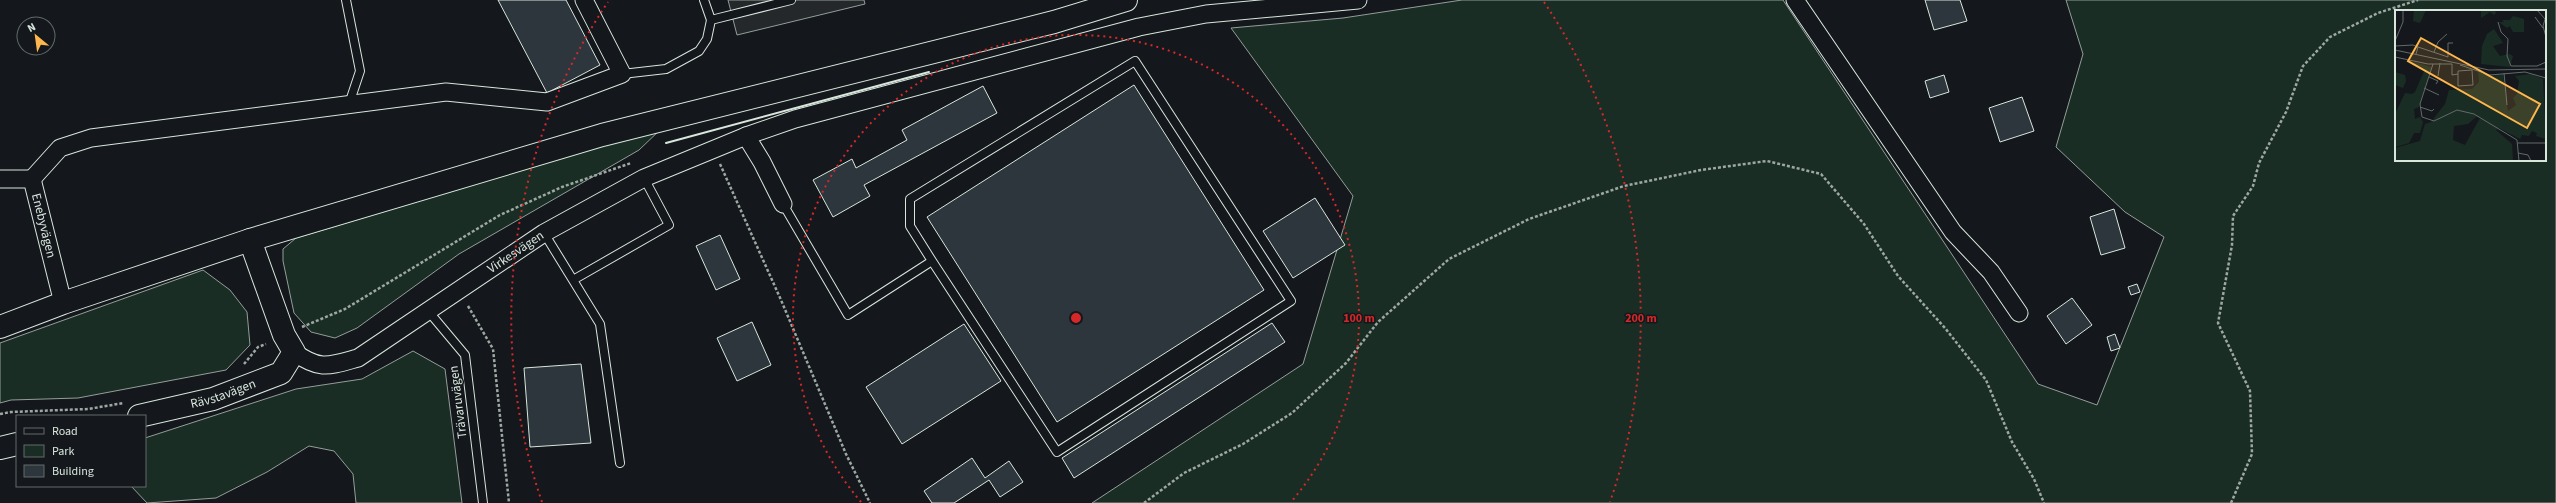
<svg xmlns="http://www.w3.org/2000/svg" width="2556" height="503" viewBox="0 0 2556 503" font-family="'Source Sans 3',sans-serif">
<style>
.green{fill:#1a2d24;stroke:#939e99;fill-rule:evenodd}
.parking{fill:#24282b;stroke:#939e99}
.building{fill:#2c363c;stroke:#d8e6dc}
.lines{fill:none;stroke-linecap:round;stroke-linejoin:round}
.lane-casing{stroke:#d8e6dc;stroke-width:10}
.street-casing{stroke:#d8e6dc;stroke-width:19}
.secondary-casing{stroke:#d8e6dc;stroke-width:24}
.path{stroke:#9da8a2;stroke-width:2.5;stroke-dasharray:3 2;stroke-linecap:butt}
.lane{stroke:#14181c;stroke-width:8}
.street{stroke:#14181c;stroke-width:17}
.secondary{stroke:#14181c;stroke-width:22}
.wall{stroke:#d8e6dc;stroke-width:2}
.ring{fill:none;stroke:#d62828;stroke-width:2;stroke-dasharray:2 4}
.labels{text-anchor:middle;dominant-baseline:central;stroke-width:3;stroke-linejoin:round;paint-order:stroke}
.street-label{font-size:13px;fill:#d8e6dc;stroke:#14181c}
.inset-road{fill:none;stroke:#626a69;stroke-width:1}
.view{fill:#ffb74d;fill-opacity:0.15;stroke:#ffb74d;stroke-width:2}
.inset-edge{fill:none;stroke:#d8e6dc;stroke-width:2}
.centre{fill:#d62828;stroke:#14181c;stroke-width:2}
.ring-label{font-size:12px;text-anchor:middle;font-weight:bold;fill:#d62828;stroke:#14181c;stroke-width:3;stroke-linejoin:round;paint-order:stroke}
</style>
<rect width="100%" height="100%" fill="#14181c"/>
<path class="green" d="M1462,0H1783L2038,384L2097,405L2164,237L2125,212L2056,147L2083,54L2066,0H2556V503H1092L1303,364L1353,196L1231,28L1343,18ZM2396,11H2545V160H2396Z
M662,128L639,150L459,254L357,328L335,338L311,332L294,313L283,261V249L296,238Z
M203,270L230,290L247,312L250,345L226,370L78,398L11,400L0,403V343Z
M413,351L445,369L462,503H356L353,474L334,451L309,446L267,472L216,498L147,503L131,486H145V438L296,389L362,379Z"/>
<path class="parking" d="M728,0H864L865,4L737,35Z"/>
<path class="building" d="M498,0H566L600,65L547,93Z
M1925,0H1960L1967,21L1934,30Z
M1944,75L1949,92L1930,98L1925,81Z
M1134,85L1264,290L1057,422L927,217Z
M983,86L997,113L864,185L870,196L833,217L813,180L852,159L856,168L907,140L902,130Z
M2022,97L2034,131L2000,142L1989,108Z
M1315,198L1345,245L1293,278L1263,231Z
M2114,209L2125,248L2101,255L2090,217Z
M720,235L740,279L716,290L696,246Z
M2137,284L2140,292L2131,295L2128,287Z
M2072,298L2092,325L2066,344L2047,316Z
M752,322L771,365L737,381L717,338Z
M1272,323L1285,342L1074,478L1062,458Z
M964,324L1001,381L902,444L866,387Z
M2115,334L2120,348L2111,351L2107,337Z
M581,364L591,443L530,447L524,368Z
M972,458L985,478L1009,461L1023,482L1000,497L989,480L954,503H932L924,491Z"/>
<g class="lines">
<g class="lane-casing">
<path id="lane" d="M346,0L360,71L349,104
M711,20L791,0
M622,74L666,69L699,51L707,39L711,20L704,0
M783,204L848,315L932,261L1057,452L1291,301L1135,61L910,199V226L932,261
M544,233L600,324L620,463
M573,280L669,225L644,178
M429,312L465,355L483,503"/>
</g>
<g class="street-casing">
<g id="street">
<path d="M1795,0L1953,232L1991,272L2019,313"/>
<path d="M746,136L762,162L783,204"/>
<path id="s1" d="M0,179H32L63,303"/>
<path d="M32,179L60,148L91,138L446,92L547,102L622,74L584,0"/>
<path id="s2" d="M294,352C320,371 329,366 358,358L544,233L644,178L746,136L795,119L1139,27L1206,14L1358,0"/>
</g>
</g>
<g class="secondary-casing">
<g id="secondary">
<path d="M0,327L63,303L250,240L602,135L1054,22L1126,0"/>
<path id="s3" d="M139,416L213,399L281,373L294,352L284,335L250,240"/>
<path d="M0,448L17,444"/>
</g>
</g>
<path class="path" d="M720,164L781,300L846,454L870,503
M468,306L493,349L509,503
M302,327L345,309L500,215L562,187L631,163
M244,364L258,347L266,344
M0,414L11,412L88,409L124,403
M1144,503L1184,473L1243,444L1292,413L1346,363L1378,322L1449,259L1529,219L1624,186L1701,170L1767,161L1821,174L1864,224L1898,276L1945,328L1986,380L2012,442L2034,479L2044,503
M2231,503L2252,454L2250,391L2218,323L2232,245L2233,216L2253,186L2259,163L2286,112L2303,66L2330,37L2378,13L2418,0"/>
<use href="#lane" class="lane"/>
<use href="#street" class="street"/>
<use href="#secondary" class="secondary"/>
<path class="wall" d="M666,143L929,72"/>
</g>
<g class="ring">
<path d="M861 502A283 283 0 1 1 1291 502"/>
<path d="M542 502A565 565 0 0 1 608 2M1544 2A565 565 0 0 1 1610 502"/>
</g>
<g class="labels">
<g class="street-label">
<text stroke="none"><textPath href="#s1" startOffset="80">Enebyvägen</textPath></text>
<text stroke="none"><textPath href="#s2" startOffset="258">Virkesvägen</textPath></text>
<text stroke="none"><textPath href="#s3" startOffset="87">Rävstavägen</textPath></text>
<text transform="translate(458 402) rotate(-97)">Trävaruvägen</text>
</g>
</g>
<g transform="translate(2395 10)">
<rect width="151" height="151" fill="#14181c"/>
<path d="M19,0H31L25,13L18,11ZM86,0H100L101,3L99,5L95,2L86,8ZM118,6L129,9V22H118L115,16L112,18L104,12H109L107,10H115ZM99,19L108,33L98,36L105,46L115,44L118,46L115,57L86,54L87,36L92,24ZM19,52L37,57L24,97L19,99L20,109L25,107L28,112L25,123H19L14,133L0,137V104L10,83L17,84L20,82L30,59L20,55ZM83,61L97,66L108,64L113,101L121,95L118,88L122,84L124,71L120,66L136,64L148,69L151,129L141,126L142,123L137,121L134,126L127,125L125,129L104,118L101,120L117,134L118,151H0V138L25,131L30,114L36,112L50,94L54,80L77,79L84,72ZM81,107L85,108L70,135L58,130L59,116L73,114ZM0,62L10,65L11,71L8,78L0,75Z" fill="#1a2d24" fill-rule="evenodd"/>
<path class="inset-road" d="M142,0L150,9M151,6L148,16L151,27M140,7L148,18M103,12L106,22L113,29L112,46L116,56H142L151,52M0,31L8,12V0M0,36L18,35L23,37L21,44M23,37L53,47V33H58M0,40L94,60L151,59M39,42L43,32L52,24M0,47L33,54H57M38,54L25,94L27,107L39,111L62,100L79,104L122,130L124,151M57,54V65L63,64V76L78,75L77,60L63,61V64M65,55L95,65L130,62L151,68M109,63L112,95M43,66L45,53M34,67L43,71L41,74M29,78L44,85M25,97L37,101L39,99M123,133H151M123,143L133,145L136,151"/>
<path class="view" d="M26,28L145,94L132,118L13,51Z"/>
<rect width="151" height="151" class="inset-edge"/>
</g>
<circle cx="1076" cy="318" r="6" class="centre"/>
<g class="ring-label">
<text x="1359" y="322">100 m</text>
<text x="1641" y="322">200 m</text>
</g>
<rect x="16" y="415" width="130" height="72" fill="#14181c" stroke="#626a69"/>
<rect x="24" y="428" width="20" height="6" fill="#14181c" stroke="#626a69"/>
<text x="52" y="435" font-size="12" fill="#d8e6dc">Road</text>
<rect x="24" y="445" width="20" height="12" fill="#1a2d24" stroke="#626a69"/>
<text x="52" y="455" font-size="12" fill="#d8e6dc">Park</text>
<rect x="24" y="465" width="20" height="12" fill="#2c363c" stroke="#626a69"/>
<text x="52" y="475" font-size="12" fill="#d8e6dc">Building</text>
<g transform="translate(36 36) rotate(331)"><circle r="19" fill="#14181c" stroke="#626a69"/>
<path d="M0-3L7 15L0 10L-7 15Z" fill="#ffb74d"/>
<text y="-6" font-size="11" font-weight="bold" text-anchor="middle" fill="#d8e6dc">N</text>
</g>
</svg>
